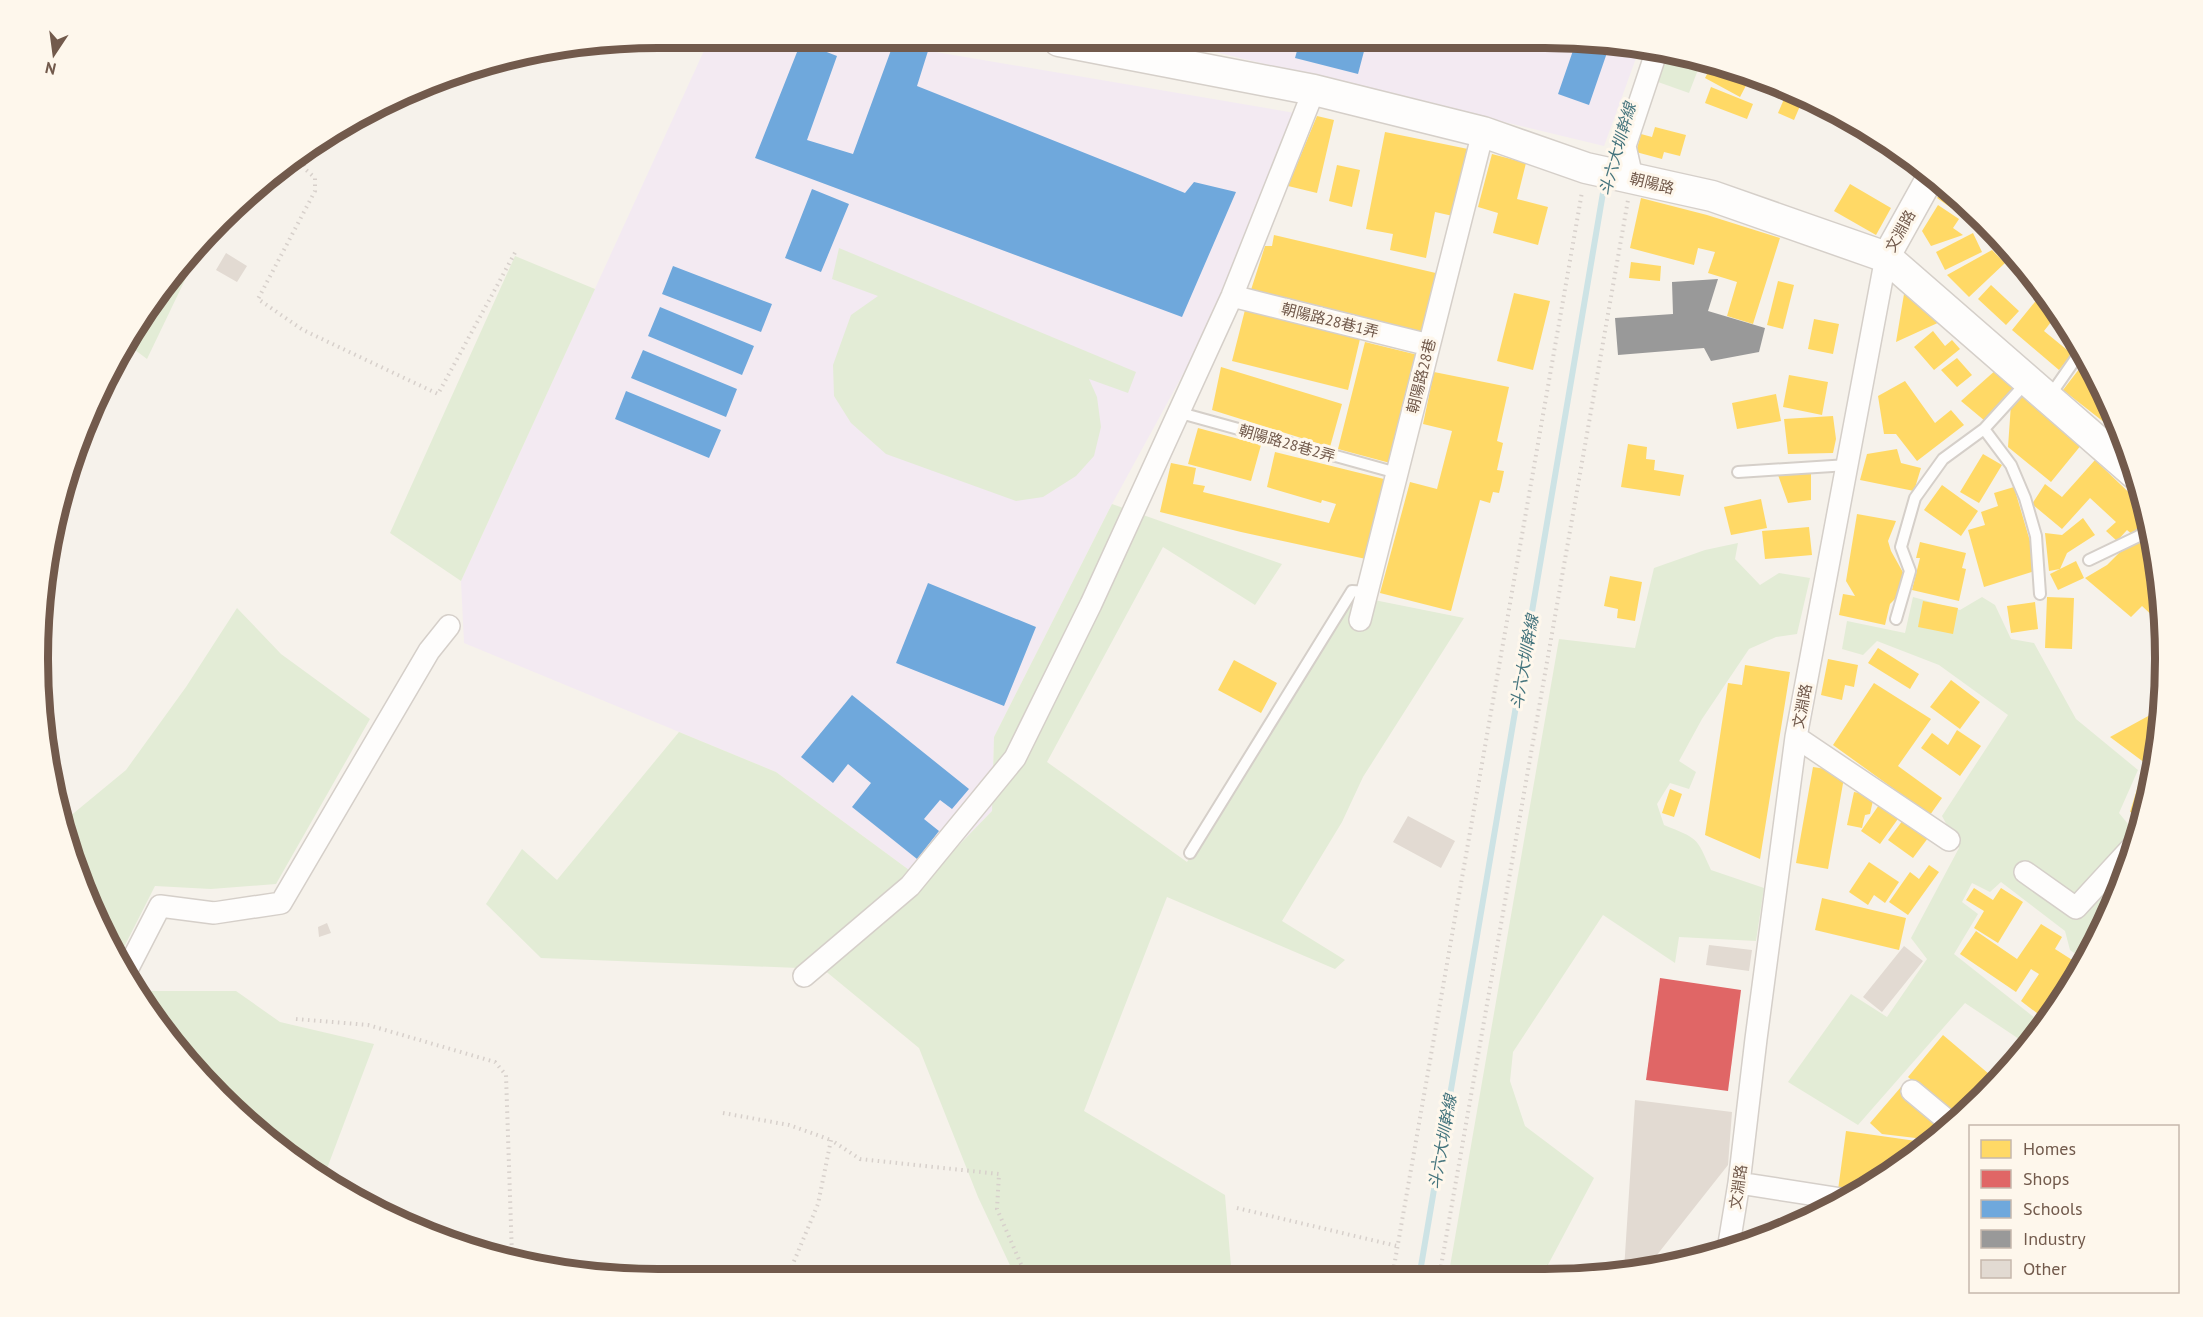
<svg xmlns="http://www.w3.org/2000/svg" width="2203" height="1317" viewBox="0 0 2203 1317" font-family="'PT Sans','Noto Sans TC',sans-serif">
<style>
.education{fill:#f3eaf2}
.green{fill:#e3ecd6}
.homes{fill:#ffd966}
.shops{fill:#e06666}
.schools{fill:#6fa8dc}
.industry{fill:#999}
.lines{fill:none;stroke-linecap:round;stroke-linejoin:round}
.stream{stroke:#cde3e5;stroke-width:6}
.building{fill:#e2dad2}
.service-casing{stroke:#d5cfc9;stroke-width:14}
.minor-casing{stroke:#d5cfc9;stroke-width:24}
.tertiary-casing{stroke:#d5cfc9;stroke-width:30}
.secondary-casing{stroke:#d5cfc9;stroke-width:33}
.path{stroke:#d7d0cb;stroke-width:4;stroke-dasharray:1.5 4.5;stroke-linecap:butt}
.service{stroke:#fefdfc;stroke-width:10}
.minor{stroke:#fefdfc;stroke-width:21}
.tertiary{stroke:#fefdfc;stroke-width:27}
.secondary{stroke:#fefdfc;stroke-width:30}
.labels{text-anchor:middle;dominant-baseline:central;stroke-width:6;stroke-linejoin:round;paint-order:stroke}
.street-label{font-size:15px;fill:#725a4c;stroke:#fef7ec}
.water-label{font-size:16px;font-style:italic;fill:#44747d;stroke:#fef7ec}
.rim{fill:none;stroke:#725a4c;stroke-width:8}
</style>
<rect width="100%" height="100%" fill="#f6f2eb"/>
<path class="education" d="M1585,39L1639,50L1604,146L1170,41Z
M708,42H877L1301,114L1229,290L1112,504L994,737L992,811L924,881L776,772L464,643L461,581Z"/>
<path class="green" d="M1667,55L1701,62L1689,93L1658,82Z
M207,234L147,359L127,344L142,313Z
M839,248L1136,372L1128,393L1089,379L1097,397L1101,427L1094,456L1076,476L1043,497L1016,501L886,454L851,423L834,396L833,365L851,315L878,296L832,279Z
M515,256L595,289L461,581L390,533Z
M1112,504L1282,564L1255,605L1163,547L1047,762L1187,862L1349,595L1464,618L1363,777L1342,822L1282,921L1345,960L1335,969L1167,897L1084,1111L1225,1195L1232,1278H1016L978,1197L919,1048L823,969L541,958L486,904L522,849L557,880L679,732L776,772L924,881L992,811L994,737Z
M1738,543L1735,559L1760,585L1779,573L1810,578L1797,634L1776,637L1749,649L1702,719L1679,761L1696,772L1689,789L1670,783L1657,804L1664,825C1698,839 1696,836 1711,870L1764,888L1756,941L1679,937L1675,963L1603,915L1513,1052L1510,1081L1525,1126L1594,1178L1541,1278H1448L1559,639L1635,648L1654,568L1705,550Z
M1913,597L1960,610L1982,597L1995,605L2011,639L2034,643L2076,719L2138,770L2119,813L2137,835L2118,896L2084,960L2070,950L2065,931L2001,882L1990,892L1972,883L1962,902L1978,914L1954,954L2035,1018L2019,1039L1965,1003L1858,1125L1788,1082L1851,994L1887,1017L1927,959L1911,938L1959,848L1942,816L2008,715L1939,665L1877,641L1863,655L1842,649L1847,621L1905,633Z
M237,608L281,654L370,719L276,884L211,889L155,886L118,959L102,933L82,887L84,863L63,822L126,770L186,687Z
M138,991H236L280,1022L374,1044L323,1179L313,1175L220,1098L166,1036Z
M598,1263L667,1266L665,1278H618L591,1273Z"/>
<path class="homes" d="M1712,64L1744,71L1752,74L1740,97L1705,78Z
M1711,87L1753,104L1747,119L1705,103Z
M1787,92L1803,99L1794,120L1778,113Z
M1317,116L1334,120L1317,193L1288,186Z
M1655,127L1686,135L1680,156L1664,152L1662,159L1636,152L1641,134L1652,137Z
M1385,132L1468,149L1453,216L1435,212L1426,258L1390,250L1393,234L1366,229Z
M1872,133L1890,142L1907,156L1906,157Z
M1492,154L1526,163L1517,199L1548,207L1538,245L1493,233L1498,213L1478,207Z
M1337,165L1360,170L1352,207L1329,201Z
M1850,184L1891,208L1876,235L1834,211Z
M1945,188L1984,220L1996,235L1994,238L1937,198Z
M1641,198L1707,215L1780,238L1753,324L1727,316L1737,282L1708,273L1715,252L1698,248L1694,265L1630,248Z
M1938,205L1959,219L1953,228L1963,235L1931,246L1922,231Z
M1973,233L1982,252L1945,270L1936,252Z
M1274,235L1440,274L1426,335L1250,293L1265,246H1272Z
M1992,250L2005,263L1969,297L1947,275Z
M1631,262L1661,266L1660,281L1629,278Z
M1778,281L1794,285L1783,329L1767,325Z
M1991,285L2019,311L2006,325L1978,299Z
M1912,292L1942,321L1896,342L1904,294Z
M2043,292L2059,312L2044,331L2072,354L2059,370L2012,330Z
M1514,293L1550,301L1533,370L1497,361Z
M1246,306L1360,339L1348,390L1232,361Z
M1814,319L1839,324L1833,354L1808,349Z
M1933,331L1945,346L1952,340L1960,349L1934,370L1914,347Z
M1365,342L1418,355L1390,463L1338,449Z
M1957,358L1972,375L1957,387L1941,370Z
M2086,360L2095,377L2089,386L2107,400L2118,421L2123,437L2063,390Z
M1221,367L1342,404L1330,447L1212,410Z
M1997,369L2016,385L1985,421L1961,401Z
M1434,372L1509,387L1497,441L1503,443L1497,470L1504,471L1501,485L1499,493L1493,492L1490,503L1480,500L1451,611L1380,593L1410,482L1437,489L1452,431L1423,424Z
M1789,375L1828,382L1822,415L1783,407Z
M1905,381L1935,423L1951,410L1964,425L1917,461L1896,434H1884L1878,396Z
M2023,393L2082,444L2051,482L2008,447L2011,404Z
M1776,394L1781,421L1737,429L1732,403Z
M1833,416L1836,439L1833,453L1788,454L1784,419Z
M1198,428L1261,445L1251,481L1188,464Z
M1628,444L1647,447L1646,459L1655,460L1654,470L1684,475L1680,496L1621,487Z
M1897,449L1901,463L1921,468L1914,491L1860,480L1867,454Z
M1275,452L1388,480L1366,559L1241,532L1160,512L1171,463L1196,468L1193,484L1205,486L1203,492L1329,523L1336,504L1322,500L1321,503L1267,487Z
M1983,454L2002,465L1979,503L1960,492Z
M2095,460L2144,507L2148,520L2134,536L2127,530L2117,541L2106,531L2116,522L2090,498L2062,529L2032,504L2045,484L2062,497Z
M1811,473V500L1788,503L1778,475Z
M1942,485L1978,511L1961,536L1924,510Z
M2014,487L2032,548L2035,571L1984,587L1968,530L1985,525L1981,512L1998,506L1994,493Z
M1761,499L1767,528L1731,535L1724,507Z
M1857,514L1896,521L1888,541L1891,551L1905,576L1898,596L1890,604L1885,625L1839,615L1843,594L1855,596L1846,581Z
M2083,518L2095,535L2067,553L2060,569L2049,571L2045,533L2062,535Z
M1809,527L1812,555L1765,559L1762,531Z
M2152,533L2154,538L2162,621L2157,620L2142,606L2131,617L2085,578L2107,565L2122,550Z
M1920,542L1966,553L1962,568L1966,569L1959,601L1912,590L1920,558H1916Z
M2076,561L2084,578L2058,590L2050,574Z
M1610,576L1642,582L1635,621L1617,618L1618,609L1604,606Z
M2047,597L2074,598L2072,649L2045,648Z
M1923,601L1958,608L1953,634L1918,627Z
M2035,602L2038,629L2011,633L2007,606Z
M1878,648L1919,674L1910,689L1868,663Z
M1828,659L1858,665L1854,687L1845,685L1842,700L1821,695Z
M1234,660L1277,683L1261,713L1218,690Z
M1745,665L1790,672L1760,859L1705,835L1728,683L1742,685Z
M1951,680L1980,702L1960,729L1930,707Z
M1874,683L1931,719L1898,766L1942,798L1930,815L1833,745Z
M2161,709L2153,780L2143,815L2130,812L2145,763L2110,737Z
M1957,730L1981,746L1960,776L1921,748L1932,733L1948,745Z
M1813,767L1845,772L1828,869L1796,863Z
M1670,789L1682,794L1674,817L1662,813Z
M1854,792L1874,796L1870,814L1865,815L1862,828L1847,825Z
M1881,802L1900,816L1880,844L1861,831Z
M1906,816L1931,834L1913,858L1888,840Z
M1869,862L1899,882L1885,903L1874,895L1868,905L1849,892Z
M1929,865L1939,872L1908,915L1889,902L1910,872L1919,879Z
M1974,888L1993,900L2001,888L2023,902L1998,943L1974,928L1984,911L1966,900Z
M1822,898L1906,918L1899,950L1815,930Z
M2041,924L2062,937L2055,949L2077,963L2070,974L2075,977L2061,1004L2046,1020L2021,1001L2039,974L2031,969L2016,992L1960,954L1976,931L2017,959Z
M1943,1035L1989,1074L1954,1116L1908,1077Z
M1901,1087L1940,1120L1924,1139L1882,1134L1870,1123Z
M1846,1131L1930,1143L1860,1193L1838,1190Z
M1790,1213L1806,1216L1810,1217L1788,1227Z"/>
<path class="shops" d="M1660,978L1741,990L1728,1091L1646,1080Z"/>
<path class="schools" d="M1577,39L1610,44L1589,105L1558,94Z
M1300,40H1367L1358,74L1295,58Z
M801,42L837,56L807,140L853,154L894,42H905L928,51L917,86L1185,193L1194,182L1236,192L1182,317L755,158Z
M812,189L849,204L821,272L785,258Z
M673,266L772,304L761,332L662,294Z
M660,307L754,346L742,375L648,336Z
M643,350L737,389L726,417L631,378Z
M626,391L721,430L709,458L615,419Z
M928,583L1036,627L1004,706L896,663Z
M852,695L969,789L952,809L940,800L924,819L939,831L917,859L852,807L871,783L848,764L833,783L801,757Z"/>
<path class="industry" d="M1718,279L1708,311L1765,328L1759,352L1711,361L1704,348L1618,355L1615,318L1673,314L1672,282Z"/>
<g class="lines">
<path class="stream" d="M1610,166L1617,144
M1419,1278L1605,181"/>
</g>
<path class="building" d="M226,253L247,266L237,282L216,270Z
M1408,816L1455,841L1441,868L1393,842Z
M327,923L331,933L319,937L318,927Z
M1709,945L1752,950L1749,971L1706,965Z
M1904,946L1923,961L1882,1012L1863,997Z
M1635,1100L1732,1112L1728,1165L1649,1265L1624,1270Z
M404,1209L406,1220L388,1212Z"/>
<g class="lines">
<g class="service-casing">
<path id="service" d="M2049,397L2081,351
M1177,412L1397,473
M1984,429L2011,465L2025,498L2036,536L2040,594
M1738,472L1848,465
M2089,560L2139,536L2150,526
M1896,619L1910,571L1901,547L1915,498L1943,459L1984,429L2026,383
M1190,853L1352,591L1368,592"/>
</g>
<g class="minor-casing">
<path id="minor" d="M1632,177L1625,146L1656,53
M1232,296L1429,345
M1360,620L1483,132
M1796,737L1949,840
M2025,872L2076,908L2133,846
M126,972L160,906L214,913L281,903L429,651L449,626
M804,976L910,886L1015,758L1091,604L1232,296L1314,90
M1912,1091L1954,1126
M1739,1183L1848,1200
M1728,1250L1739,1183L1756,1039L1796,737L1886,257"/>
</g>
<g class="tertiary-casing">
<path id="tertiary" d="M1886,257L1931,176"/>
</g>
<g class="secondary-casing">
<path id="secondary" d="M1059,41L1314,90L1483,132L1586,168L1712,196L1886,257L2134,473"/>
</g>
<path class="path" d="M299,154L306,170L315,178V191L258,299L303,330L438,394L517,249
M296,1019L368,1025L495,1062L506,1075L512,1257
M723,1113L789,1125L831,1140
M1237,1208L1397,1246
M787,1278L818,1204L831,1140L860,1159L999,1174L997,1209L1027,1278
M1392,1278L1582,192
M1439,1278L1628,200"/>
<use href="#service" class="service"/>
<use href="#minor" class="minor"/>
<use href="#tertiary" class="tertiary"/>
<use href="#secondary" class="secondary"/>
</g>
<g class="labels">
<g class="street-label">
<text transform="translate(1652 183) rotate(14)">朝陽路</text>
<text transform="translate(1900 231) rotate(-61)">文淵路</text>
<text transform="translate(1330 320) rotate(14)">朝陽路28巷1弄</text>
<text transform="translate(1421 376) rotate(-76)">朝陽路28巷</text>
<text transform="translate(1287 443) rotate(16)">朝陽路28巷2弄</text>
<text transform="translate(1802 706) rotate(-79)">文淵路</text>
<text transform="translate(1738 1187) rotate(-82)">文淵路</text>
</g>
<g class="water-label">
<text transform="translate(1617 149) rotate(-74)">斗六大圳幹線</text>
<text transform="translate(1524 662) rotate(-80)">斗六大圳幹線</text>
<text transform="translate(1442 1142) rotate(-80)">斗六大圳幹線</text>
</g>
</g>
<path d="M0 0H2203V1317H0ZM658 48H1545A610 610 0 0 1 2155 658V659A610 610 0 0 1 1545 1269H658A610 610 0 0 1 48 659V658A610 610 0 0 1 658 48Z" fill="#fef7ec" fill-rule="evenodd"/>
<path class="rim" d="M658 48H1545A610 610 0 0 1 2155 658V659A610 610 0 0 1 1545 1269H658A610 610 0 0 1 48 659V658A610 610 0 0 1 658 48Z"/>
<rect x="1969" y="1125" width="210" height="168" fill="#fef7ec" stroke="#c6b8ac" stroke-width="1.5"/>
<rect x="1981" y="1140" width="30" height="18" fill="#ffd966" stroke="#c6b8ac" stroke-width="1.5"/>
<text x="2023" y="1155" font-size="18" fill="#725a4c">Homes</text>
<rect x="1981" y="1170" width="30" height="18" fill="#e06666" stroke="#c6b8ac" stroke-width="1.5"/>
<text x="2023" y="1185" font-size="18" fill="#725a4c">Shops</text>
<rect x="1981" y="1200" width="30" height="18" fill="#6fa8dc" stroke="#c6b8ac" stroke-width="1.5"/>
<text x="2023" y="1215" font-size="18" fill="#725a4c">Schools</text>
<rect x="1981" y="1230" width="30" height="18" fill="#999999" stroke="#c6b8ac" stroke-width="1.5"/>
<text x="2023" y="1245" font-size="18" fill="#725a4c">Industry</text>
<rect x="1981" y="1260" width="30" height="18" fill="#e2dad2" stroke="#c6b8ac" stroke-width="1.5"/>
<text x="2023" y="1275" font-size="18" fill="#725a4c">Other</text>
<g transform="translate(54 54) rotate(193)" stroke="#fef7ec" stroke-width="4.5" paint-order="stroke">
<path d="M0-4.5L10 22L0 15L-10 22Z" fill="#725a4c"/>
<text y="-9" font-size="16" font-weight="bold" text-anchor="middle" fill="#725a4c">N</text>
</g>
</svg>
